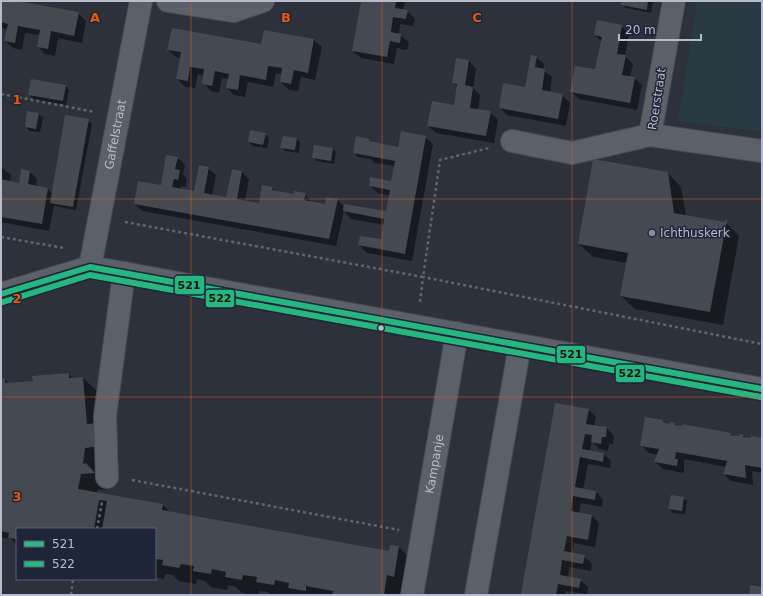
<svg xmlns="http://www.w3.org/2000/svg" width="763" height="596" viewBox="0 0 763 596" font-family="'DejaVu Sans',sans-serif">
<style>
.green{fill:#283b43}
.shadow{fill:#0007}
.building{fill:#454952}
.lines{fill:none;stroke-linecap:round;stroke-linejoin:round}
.minor-casing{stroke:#484c54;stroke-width:24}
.path{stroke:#5f646d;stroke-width:2.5;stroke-dasharray:3 3;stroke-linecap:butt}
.minor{stroke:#5c6069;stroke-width:22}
.bus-1-casing{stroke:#1e2538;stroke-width:9}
.bus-2-casing{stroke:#1e2538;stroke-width:9}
.bus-1{stroke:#26b680;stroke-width:6}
.bus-2{stroke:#26b680;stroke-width:6}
.grid{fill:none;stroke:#e8590c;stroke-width:1;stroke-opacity:0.55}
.poi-dot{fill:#868b9a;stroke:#1e2538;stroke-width:1.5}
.bus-dot{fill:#b6bccc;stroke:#1e2538;stroke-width:1.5}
.labels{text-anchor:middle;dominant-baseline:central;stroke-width:3;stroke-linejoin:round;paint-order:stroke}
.street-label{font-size:12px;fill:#b6bccc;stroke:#1e2538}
.poi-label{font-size:12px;fill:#b6bccc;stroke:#1e2538;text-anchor:start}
.grid-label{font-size:13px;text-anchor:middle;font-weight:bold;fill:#e8590c;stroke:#1e2538;stroke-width:3;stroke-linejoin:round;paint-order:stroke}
.line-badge{stroke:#1e2538;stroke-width:1.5}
.pale-badge-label{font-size:11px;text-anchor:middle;font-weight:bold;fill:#111}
</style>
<rect width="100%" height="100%" fill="#2c313c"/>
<path class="green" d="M697,1H762V132L678,121Z"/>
<path class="shadow" d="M1,1H11L78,13L86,21L82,43L58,38L55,56L45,54L38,47L40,35L25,33L22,50L13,48L5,41L8,29L1,28Z
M362,1H405L403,10L407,11L415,19L413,26L400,24L399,34L409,42L407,50L397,48L394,64L361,58L353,51Z
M623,1H653L651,13L626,8L622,5Z
M621,26L629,33L625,56L633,64L630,77L634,78L642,85L637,110L579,99L571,92L596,71L602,42L595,35Z
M264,31L314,40L322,47L315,80L301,77L298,91L289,90L281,82L282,74L276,73L273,87L248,82L245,97L234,95L227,88L229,79L222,78L219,93L211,91L203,83L204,75L198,74L195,88L185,87L177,79L181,58L176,57L168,50L262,46Z
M536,57L544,64L543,70L552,77L550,93L562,95L570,103L566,126L507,115L500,108L526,88Z
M457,59L469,61L476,69L473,88L480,95L478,110L490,112L498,120L494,143L436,133L428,126L454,106L457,87L453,82Z
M66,86L69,90L66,105L33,99L29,95Z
M28,113L39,114L43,118L40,132L29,131L26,127Z
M88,120L92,124L76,210L54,206L49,231L1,222V167L11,175L10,182L19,184L22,171L30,172L37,179L36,187L48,189L52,193Z
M265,134L269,138L267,148L253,146L249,142Z
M425,137L433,144L412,261L367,253L359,245L382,241L384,225L351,219L344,211L336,246L142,211L135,204L162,186L178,158L185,165L183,174L187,179L186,187L181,186L180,190L194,192L208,168L216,175L212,196L227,198L232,170L242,172L249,179L245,201L260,204L273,188L276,192L295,195L305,194L312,203L326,206L337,199L344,207L387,212L390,196L378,193L370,186L392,182L395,166L375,163L371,159L358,157L355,153L369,140L372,143L398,148Z
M297,139L300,143L299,153L285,151L282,147Z
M333,149L336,152L334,164L317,161L313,157Z
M668,173L681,187L686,216L726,223L739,236L723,325L635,309L621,296L627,263L593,257L579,244Z
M68,374L73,378H83L100,394L102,425L117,441L119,462L101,464L99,478L110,489L97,490V493L163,505L171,513L390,552L391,546L399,547L415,564L403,595H271L268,592L259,591V595H255L242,593L236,587L228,585L227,590L211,587L205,581L197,579L196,584L179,581L173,575L165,574L164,579L155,577V529H104L105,514L102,529H17V545L11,539L1,537V380L5,379L9,384L34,382Z
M589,410L596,417L594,426L607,428L614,436L613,444H609L608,451L599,449L592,441L590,451L604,454L611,461L610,468L588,464L583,490L596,492L603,500L602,507L581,503L579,514L592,516L599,523L595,547L574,543L572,554L584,556L592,564L591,571L569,567L568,577L580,580L588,587L587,594L565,591V595H524L522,593Z
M663,421L671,425L675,424L677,426L731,434L739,437L740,435L744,436L746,438L762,439V473L752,471L753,485L731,481L724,474L726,467L684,459V473L663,469L655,462L658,455L649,453L641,445Z
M683,498L687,501L685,514L673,513L669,509Z"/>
<path class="building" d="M1,1H17L79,12L74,36L51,31L48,49L37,47L40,30L18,26L15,43L4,41L8,24L1,22Z
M361,1H396L395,8L408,10L406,19L393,17L391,32L401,34L400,43L390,41L387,57L352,51Z
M622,1H648L647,10L621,5Z
M597,20L622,25L617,54L626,55L622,75L635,77L630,103L570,92L575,66L595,69L602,37L594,35Z
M172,28L261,44L264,30L314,39L308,73L294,70L291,84L280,82L282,68L268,66L266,80L240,75L238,90L226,88L229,74L215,71L212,86L202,84L204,69L190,67L188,81L176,79L181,52L167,50Z
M531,55L537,56L535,67L545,69L542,90L563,94L558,119L499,108L503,83L525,87Z
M456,58L469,60L465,85L473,87L470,108L491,111L486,136L427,126L432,101L454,105L457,84L452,83Z
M31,79L66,85L63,101L28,95Z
M27,111L39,113L36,129L25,127Z
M65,115L89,119L73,207L50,203Z
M250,130L266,133L263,145L248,142Z
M401,131L426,136L405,254L358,245L360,236L381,239L384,219L343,211L344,204L386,211L390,190L369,186L370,177L391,181L395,161L353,153L356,136L370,139L369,141L398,147Z
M283,136L297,138L295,150L280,148Z
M314,145L333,148L331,161L312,158Z
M166,155L178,157L175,169L180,170L178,180L174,179L172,187L194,191L199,165L209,167L204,193L226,197L232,169L242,171L237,199L259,203L262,185L273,187L272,190L294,194V191L306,193L304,200L325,204L326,197L338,199L329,239L134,204L138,181L161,185Z
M593,159L668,172L674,213L725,222V220H727L710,312L620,296L628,253L578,244Z
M21,169L30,171L28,184L48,188L42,224L1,217V179L19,183Z
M69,373V378L83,377L87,424L101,423L103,446L85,448L83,464L86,463L95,473L81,474L78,489L163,504L162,510L389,551L390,545L399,546L394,577L387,575L384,595H332L333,591L306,586V591L288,588L289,583L275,580L274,585L256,582L257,577L243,575L242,580L225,577L226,572L212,569L211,574L193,571L194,566L181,564L179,568L162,565L163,560L155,559V529H102L107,501L99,500L94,529H17V539L8,538L9,533L1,531V379L5,378V383L33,381L32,376Z
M555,403L589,409L586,424L607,427L606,437H602L601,444L591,442L592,435L585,434L582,449L604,453L603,462L580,457L575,487L596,491L595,500L573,496L571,511L592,515L588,540L567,536L564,551L585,555L583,564L562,560L560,575L581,579L579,588L558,584L556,595H528L521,594Z
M645,417L663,420V422L670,424V422L675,423V425L682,426V424L731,433V435L739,436V434L744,435L743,437L751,438V436L762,438V468L745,465L746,478L723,474L727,461L676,452L675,459H678L677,466L654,462L659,449L640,446Z
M671,495L684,497L682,511L668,509Z
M750,585L762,587V595H749Z"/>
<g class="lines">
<g class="minor-casing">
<g id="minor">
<path d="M168,1L233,11L263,1"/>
<path d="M674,1L650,135L762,151"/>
<path d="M512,141L572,153L650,135"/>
<path id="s1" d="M90,267L141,1"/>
<path d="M1,294L90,267L762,389"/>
<path d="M107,477L105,416L124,273"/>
<path id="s2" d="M412,595L457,333"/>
<path d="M476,595L520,345"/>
</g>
</g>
<path class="path" d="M1,94L95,112
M125,222L423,277L440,160L489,148
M1,237L64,248
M420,302L423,277L762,344
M132,480L399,530
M97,529L102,502
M71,595L73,579"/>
<use href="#minor" class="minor"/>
<g class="bus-1-casing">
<path id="bus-1" d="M1,294L90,267L762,389"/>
</g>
<g class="bus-2-casing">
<path id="bus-2" d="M3,302L90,275L761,397"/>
</g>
<use href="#bus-1" class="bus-1"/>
<use href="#bus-2" class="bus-2"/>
</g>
<path class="grid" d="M191,1V595M382,1V595M572,1V595M1,199H762M1,397H762"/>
<circle class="poi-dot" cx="652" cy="233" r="4"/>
<circle class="bus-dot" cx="381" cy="328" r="3.5"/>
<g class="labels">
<g class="street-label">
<text transform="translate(657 99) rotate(-81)">Roerstraat</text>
<text stroke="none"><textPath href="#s1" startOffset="135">Gaffelstraat</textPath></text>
<text stroke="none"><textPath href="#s2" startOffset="133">Kampanje</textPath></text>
</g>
<g class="poi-label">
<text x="660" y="233">Ichthuskerk</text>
</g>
</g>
<g class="grid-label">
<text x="95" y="22">A</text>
<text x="286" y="22">B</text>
<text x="477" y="22">C</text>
<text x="17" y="104">1</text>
<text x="17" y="303">2</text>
<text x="17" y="501">3</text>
</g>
<g class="line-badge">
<rect x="174" y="275" width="31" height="20" rx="4" fill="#26b680"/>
<rect x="205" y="289" width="30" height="19" rx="4" fill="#26b680"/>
<rect x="556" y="345" width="30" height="19" rx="4" fill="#26b680"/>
<rect x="615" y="364" width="30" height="19" rx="4" fill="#26b680"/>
</g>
<g class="pale-badge-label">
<text x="189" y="289">521</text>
<text x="220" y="302">522</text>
<text x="571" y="358">521</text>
<text x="630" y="377">522</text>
</g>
<rect width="763" height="596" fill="none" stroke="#b6bccc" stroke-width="4"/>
<rect x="16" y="528" width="140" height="52" fill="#1e2538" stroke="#5b6173"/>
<rect x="24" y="541" width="20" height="6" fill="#26b680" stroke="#5b6173"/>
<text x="52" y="548" font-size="12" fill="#b6bccc">521</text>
<rect x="24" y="561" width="20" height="6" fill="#26b680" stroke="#5b6173"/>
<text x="52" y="568" font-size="12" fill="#b6bccc">522</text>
<path d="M619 34v6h82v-6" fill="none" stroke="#b6bccc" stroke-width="2"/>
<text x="625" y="34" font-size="12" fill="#b6bccc" stroke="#1e2538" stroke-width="3" paint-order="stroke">20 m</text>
</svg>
